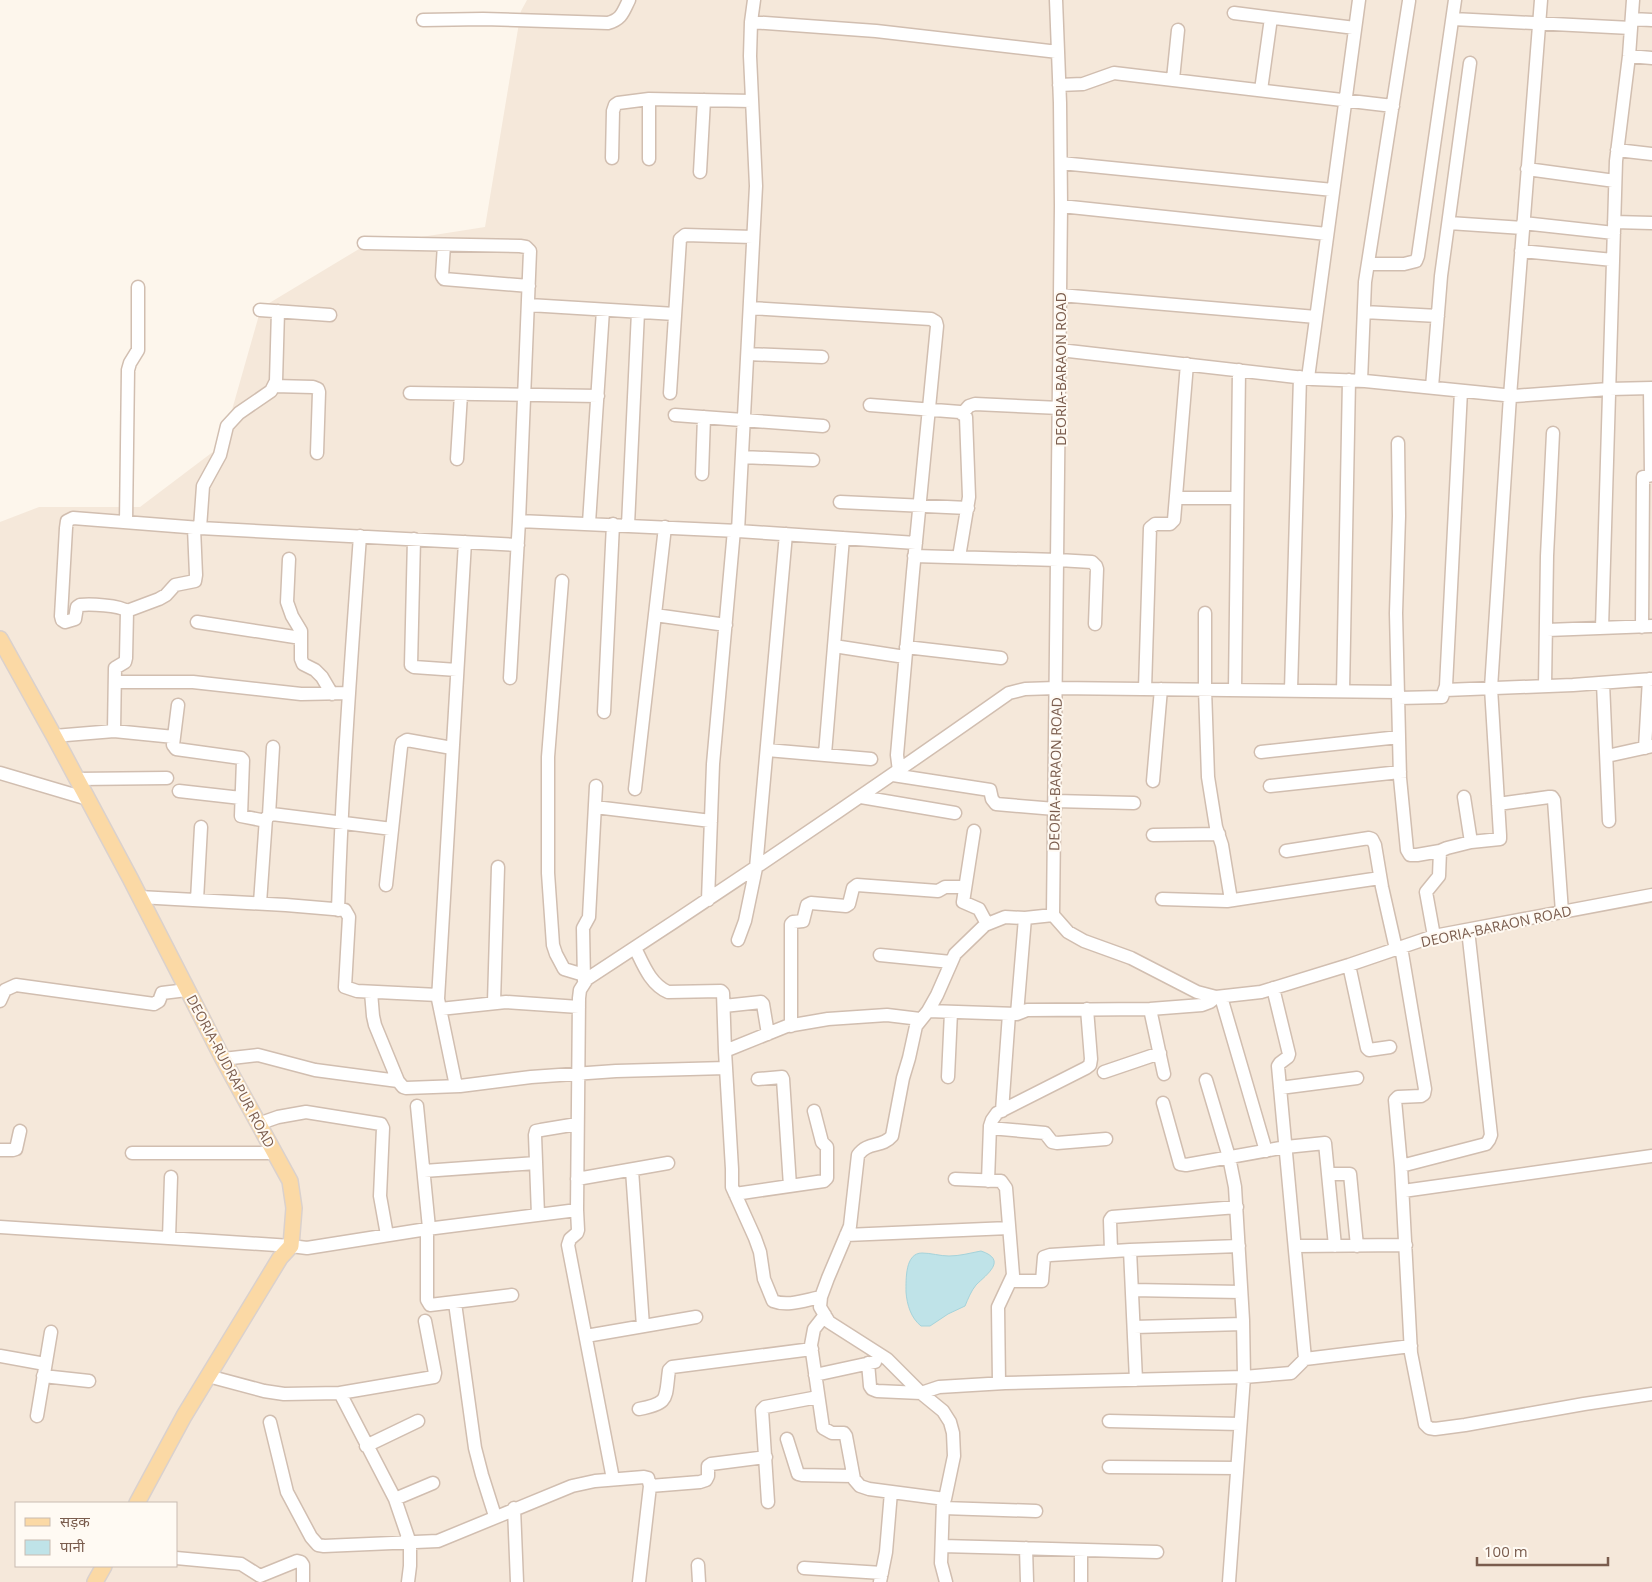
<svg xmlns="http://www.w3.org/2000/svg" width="1652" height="1582" viewBox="0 0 1652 1582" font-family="'Open Sans','Noto Sans Devanagari',sans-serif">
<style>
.residential{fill:#f5e8da;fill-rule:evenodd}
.water{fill:#bfe3e8;stroke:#a5d3da}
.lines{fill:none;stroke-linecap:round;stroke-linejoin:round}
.minor-casing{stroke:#d1beb0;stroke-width:15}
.major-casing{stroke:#dad1cd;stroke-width:18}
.minor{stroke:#fff;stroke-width:12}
.major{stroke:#fbd9a5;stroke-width:15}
.labels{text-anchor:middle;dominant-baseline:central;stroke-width:4;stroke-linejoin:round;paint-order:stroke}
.street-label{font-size:14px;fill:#7a5c4d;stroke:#fffaf3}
</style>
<rect width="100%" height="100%" fill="#fdf6ec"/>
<path class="residential" d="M527,0H1652V1582H0V522L39,507H140L222,445L261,308L364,246L485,227L521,11ZM16,1503H176V1566H16Z"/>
<path class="water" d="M981,1251C1008,1260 987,1274 976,1285C971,1291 968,1299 965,1306L948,1314L930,1326H921C911,1318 907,1305 906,1292C906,1279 905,1253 922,1253C931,1253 940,1256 949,1256C960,1256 970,1253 981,1251Z"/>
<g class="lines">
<g class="minor-casing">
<path id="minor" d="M1056,0L1060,103L1061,206L1053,915L1068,932L1084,941L1131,958L1197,992L1216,997L1261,992L1349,965L1434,936L1652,895
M1234,13L1355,28
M1453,19L1631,28
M1632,19L1652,20
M423,20L483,19L608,23C622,19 623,12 629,0
M751,22L876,31L1058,52
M1629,56L1652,58
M1173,79L1178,30
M1059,85L1083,84L1114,73L1393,106
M1261,90L1271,18
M1617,150L1652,154
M612,158L613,111L615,105L618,103L649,99L752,101
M649,159V99
M1061,163L1333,190
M1527,169L1615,181
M700,172L704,100
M1061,206L1327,234
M1614,222L1652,223
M1449,223L1523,228
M1523,223L1614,233
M364,243L520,246L526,247L530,251L519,521L510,678
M444,245L442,276L444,279L529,286
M1521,251L1613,260
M1368,264H1404L1416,261L1418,256L1455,0
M1060,295L1316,317
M529,305L675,314
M750,308L931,319L936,322L937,326L913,572L897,755L899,771
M260,310L330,315
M1364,312L1438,316
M1060,350L1313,379L1365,381L1514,396L1609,389L1652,388
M748,354L822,357
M1308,378L1359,0
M1361,381L1365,282L1409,1
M274,386L313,387L318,389L319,392L317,453
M1432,387L1441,276L1470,63
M1650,389L1651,475
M410,393L598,396
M670,393L680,239L685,235L753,237
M870,405L960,412L966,417L969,497L959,557
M962,414L969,406L975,404L1060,408
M675,415L823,426
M1398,443L1399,516L1396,613L1400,778L1407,850L1410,855H1417L1440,851
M742,457L813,460
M457,459L461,394
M702,474L704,417
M1176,498H1237
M840,502L968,508
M519,521L738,531L916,543
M126,522L128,370L130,363L138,350V287
M589,523L603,310
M628,525L638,312
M200,528L203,486L220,455L227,426L239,413L271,391L276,381L278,311
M738,531L756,186L750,56L751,22L754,0
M414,539L411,665L414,667L457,670
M914,556L1058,560L1092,562L1096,566L1097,569L1095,624
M289,559L287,602L292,616L301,631V659L303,664L315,670L322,677L332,694
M562,581L548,757V873L553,945L556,954L564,969L584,975
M127,611L159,599L166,595L175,585L195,581L196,575L194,528
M1205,613V689L1208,777L1216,827L1222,845L1231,900
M655,615L726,625
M197,622L301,638
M1642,627L1643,480V477L1652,475
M1602,628L1616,161L1629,56L1633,0
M1547,630L1652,626
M834,646L905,657
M906,647L1001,658
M115,682H193L301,694L349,693
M1603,683L1609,821
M1545,686L1547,556L1553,433
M1145,689L1150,528L1155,524H1170L1174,520L1187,364
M1235,690L1239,370
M1291,690L1300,377
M1445,690L1573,685L1652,679
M1343,691L1349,380
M1398,698L1442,697L1446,686L1461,391
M178,705L173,745L176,749L241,758L243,760L241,816L266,821
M604,712L613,524
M114,731L115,668L125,662L126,658L127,611C119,605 90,604 80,605L77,607L75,619L65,622L62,620L61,616L66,528L67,521L73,518L200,528L518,545
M54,736L114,731L174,737
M1645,748L1649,679
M767,750L871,759
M1261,752L1399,737
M825,754L843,538
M1607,756L1652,746
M0,773L88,799
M893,775L990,790L992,799L996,804L1055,809
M77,779L167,778
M1153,781L1161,689
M1270,786L1400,772
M635,789L665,527
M179,791L241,798
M861,797L955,813
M1055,801L1134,803
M1498,804L1549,797H1552L1554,800L1562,912
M595,807L711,821
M269,815L273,747
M974,831L963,902L979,909L987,924
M1153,835L1219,834
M1471,842L1500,839V835L1491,688L1510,396L1541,0
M1286,851L1369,838L1372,839L1375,845L1382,887L1396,949
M386,885L401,747L402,743L407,740L452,748
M139,897L286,905L345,910L349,917L345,987L357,991L438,995
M1162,899L1227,901L1380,878
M197,900L201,827
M708,900L713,764L734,530
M260,903L266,818L272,814L392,829
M338,910C342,785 351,660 360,536
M1468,930L1491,1135L1489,1140L1486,1144L1401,1166L1411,1353L1425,1424L1429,1428L1435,1429L1465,1425L1584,1404L1652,1394
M1434,936L1426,892L1439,876L1440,851L1447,848L1471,842L1464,797
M738,940L745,921L756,868L786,534
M1401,947L1425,1089L1424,1094L1421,1096L1398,1097L1395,1100L1401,1166
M635,948C643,964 650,984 668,992L721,991L723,993L725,1051
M880,955L951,962
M1349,965L1367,1048L1369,1050L1390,1047
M584,981L583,928L589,917L596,786
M1273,988L1289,1054L1288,1057L1280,1063L1278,1066L1305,1359
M371,992L373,1016L375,1025L398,1081L403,1087L406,1088L460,1086L531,1077L616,1071L726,1068
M1221,997L1266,1151
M0,1001L5,990L16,985L154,1004L159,1001L162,993L187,990
M494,1002L498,867
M724,1006L761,1002L763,1004L768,1034
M440,1009L506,1002L579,1007
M1150,1009L1164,1074
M928,1011L1017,1014L1027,1010L1150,1009L1202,1005L1210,1002L1216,997
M1017,1014L1025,918
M791,1026V924L793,922L803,921L807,905L811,903L846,906L849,904L853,888L857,885L938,891L945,887H965
M223,1059L258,1055L315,1070L398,1081
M1104,1072L1160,1053
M948,1077L951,1012
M758,1079L782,1077L783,1079L790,1186
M1206,1080L1229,1157L1235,1187L1243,1320L1244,1377L1229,1582
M456,1086L438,999L465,542
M1280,1088L1357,1078
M1163,1103L1180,1164L1186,1165L1286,1147L1325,1143L1335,1246
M417,1106L429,1228
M1002,1111L1009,1014
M258,1124L278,1117L306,1112L381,1124L383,1128L380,1196L387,1235
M990,1128L1045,1133L1052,1142L1057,1143L1106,1139
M0,1150H13L16,1149L20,1131
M132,1153H274
M632,1170L643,1326
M424,1171L536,1163
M1329,1174H1350L1357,1246
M577,1179L668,1163
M955,1179L1001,1181L1006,1188L1013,1275L998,1307L999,1383
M988,1181L990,1126L992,1120L997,1113L1086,1068L1090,1065L1091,1059L1087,1009
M1403,1191L1652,1156
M735,1194L824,1181L827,1178V1147L822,1142L814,1111
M577,1210L578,1230L577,1233L570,1239L568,1245L613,1479
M538,1215L535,1135L536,1131L541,1130L577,1124
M0,1227L291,1246L307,1248L427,1229L577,1210L579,998L580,990L587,979C730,886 870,791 1009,693L1025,689L1056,688L1398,692
M427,1229V1300L430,1305L512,1295
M846,1235L1009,1228
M169,1238L171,1177
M1295,1246L1406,1245
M1130,1250L1136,1380
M1111,1251L1110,1220L1112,1217L1237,1207
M1011,1281H1042L1044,1257L1050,1255L1130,1250L1239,1246
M1132,1290L1241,1292
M821,1297C805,1300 788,1307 773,1301L764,1279L760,1252L755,1238L732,1187V1169L725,1051L787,1026L828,1019L887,1015L920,1019
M455,1303L475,1448L482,1475L495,1516
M825,1315L814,1329L811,1345L823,1428L832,1433H844L846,1436L854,1479L860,1486L869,1489L945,1499
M1134,1327L1243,1324
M586,1336L696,1317
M0,1356L45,1364
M868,1363L870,1386L872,1389L877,1391L921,1393L939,1387L1005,1383L1244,1377L1291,1373L1305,1359L1411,1346
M815,1375L875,1362
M43,1376L89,1381
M208,1376L264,1391L284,1394L340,1393L395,1499L410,1543V1566L408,1582
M340,1393L434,1377L435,1373L425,1321
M639,1409C670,1403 665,1399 669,1370L672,1367L812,1349
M37,1416L51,1332
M1109,1421L1240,1424
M270,1422L287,1492L311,1537L318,1545L324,1546L438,1541L572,1486L595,1481L644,1477L648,1478L650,1486L639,1582
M787,1439L798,1474L802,1475L853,1476
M366,1446L418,1421
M1109,1467L1237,1468
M650,1486L700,1482L706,1480L708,1476V1466L711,1464L766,1457
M395,1499L433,1483
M768,1502L762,1410L765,1407L818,1397
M514,1508L517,1582
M943,1508L1036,1511
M942,1546L1157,1552
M1026,1548L1027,1582
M1081,1550V1582
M176,1558L241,1564L260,1576L297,1561L301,1562L303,1565V1582
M698,1565L699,1582
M804,1568L882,1573
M880,1582L886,1552L891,1492
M946,1582L941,1563L943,1500L945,1499L954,1456L953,1433L950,1422L943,1411L921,1393L887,1359L829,1322L820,1307L821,1297L828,1278L850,1226L858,1155C868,1141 882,1148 892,1136L903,1078L909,1058L916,1026L928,1011L937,995L955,954L985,925L1005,917L1025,918L1053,915"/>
</g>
<g class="major-casing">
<path id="major" d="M0,639L54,736L130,878L223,1059L290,1181L294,1208L291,1246L280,1258L184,1416L137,1503
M95,1582L104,1566"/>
</g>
<use href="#minor" class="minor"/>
<use href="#major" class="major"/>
</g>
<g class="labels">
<g class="street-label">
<text transform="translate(1060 369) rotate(-90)">DEORIA-BARAON ROAD</text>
<text transform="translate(1055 774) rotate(-89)">DEORIA-BARAON ROAD</text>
<text transform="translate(1496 926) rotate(-12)">DEORIA-BARAON ROAD</text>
<text transform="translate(231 1071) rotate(62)">DEORIA-RUDRAPUR ROAD</text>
</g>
</g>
<rect x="15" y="1502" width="162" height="65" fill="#fffaf3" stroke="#cabbb1"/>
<rect x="25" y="1518" width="25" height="8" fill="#fbd9a5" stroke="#cabbb1"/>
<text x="60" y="1527" font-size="15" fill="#7a5c4d">सड़क</text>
<rect x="25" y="1540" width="25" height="15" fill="#bfe3e8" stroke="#cabbb1"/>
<text x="60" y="1552" font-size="15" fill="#7a5c4d">पानी</text>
<path d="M1477 1557v8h131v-8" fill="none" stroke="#7a5c4d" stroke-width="2.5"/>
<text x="1484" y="1557" font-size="15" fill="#7a5c4d" stroke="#fffaf3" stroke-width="4" paint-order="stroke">100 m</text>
</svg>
